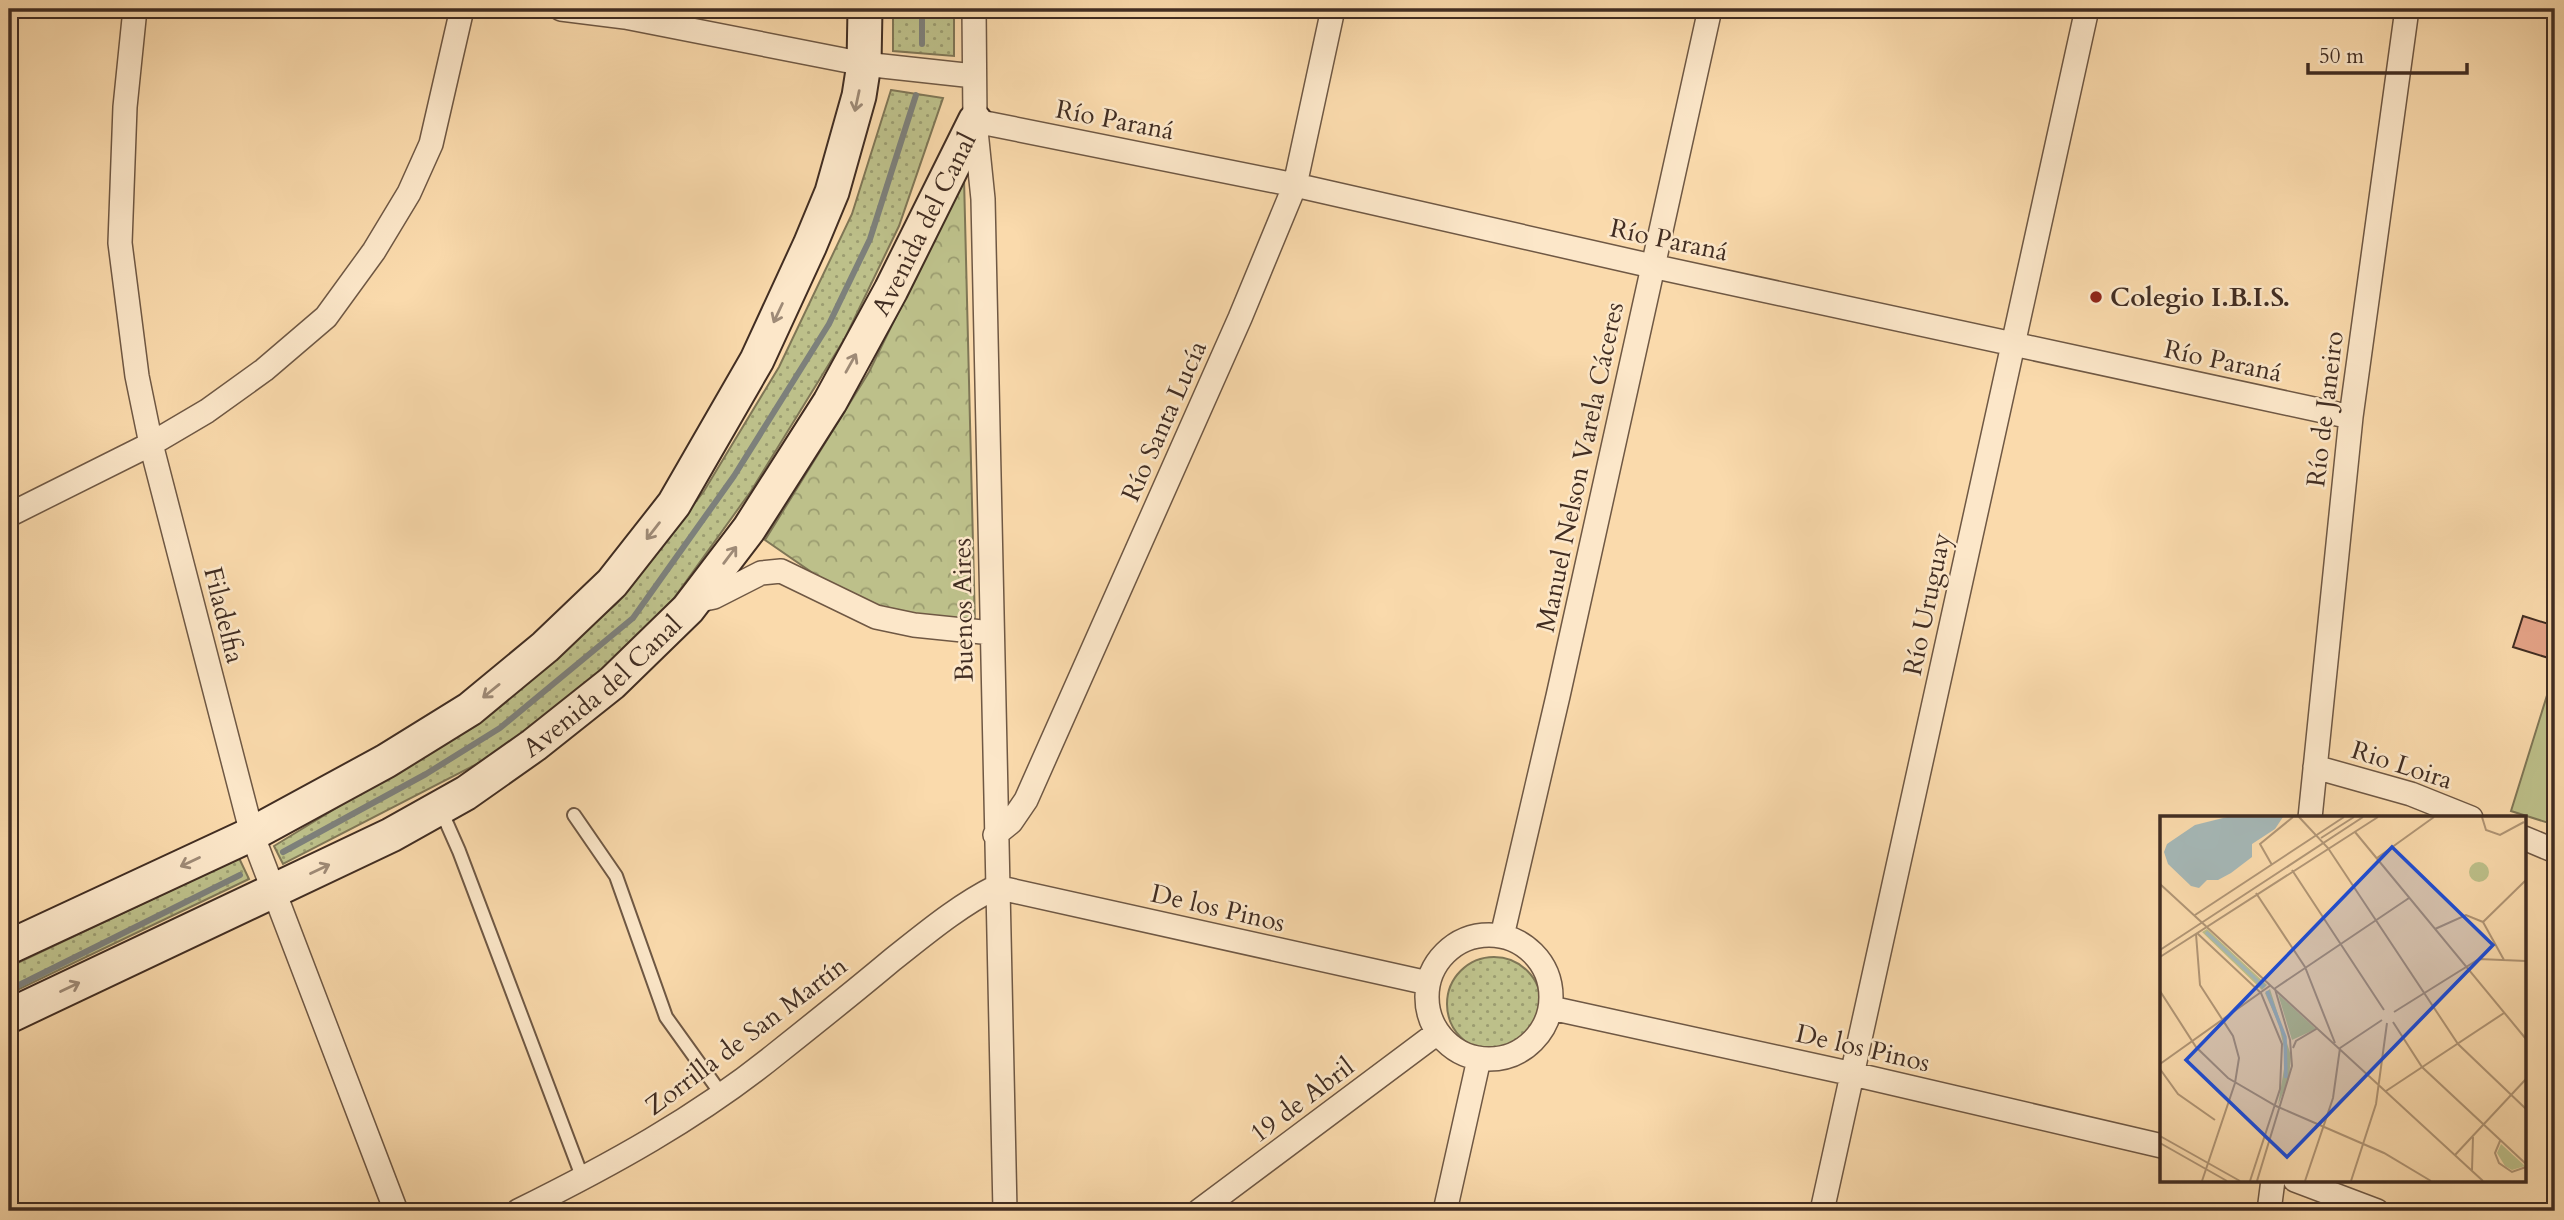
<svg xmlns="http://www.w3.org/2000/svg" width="2564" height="1220" viewBox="0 0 2564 1220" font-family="Cardo,serif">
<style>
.grass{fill:url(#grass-dots);stroke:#7f7656;stroke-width:2}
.forest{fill:url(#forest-crowns);stroke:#7f7656;stroke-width:2}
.pitch{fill:#bdc08a;stroke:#7f7656;stroke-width:2}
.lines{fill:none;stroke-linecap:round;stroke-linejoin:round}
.stream{stroke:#7d807b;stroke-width:6}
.building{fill:#e4a387;stroke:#412d22;stroke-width:2}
.lane-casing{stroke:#6f5844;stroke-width:16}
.street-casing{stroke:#6f5844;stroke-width:26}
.secondary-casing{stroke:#412d22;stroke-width:37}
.lane{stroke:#fce7c9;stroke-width:12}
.street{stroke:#fce7c9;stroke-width:23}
.secondary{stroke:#fce7c9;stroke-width:33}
.oneway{stroke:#9e8a76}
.poi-dot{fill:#8f2418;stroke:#fce7c9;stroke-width:2.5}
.labels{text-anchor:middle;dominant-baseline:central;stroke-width:5;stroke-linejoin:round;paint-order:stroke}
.street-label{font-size:26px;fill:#412d22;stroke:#fce7c9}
.poi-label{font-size:26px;font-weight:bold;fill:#412d22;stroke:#fce7c9;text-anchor:start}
.inset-river{fill:none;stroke:#a5b7b6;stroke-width:3.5}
.inset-road{fill:none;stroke:#b09575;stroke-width:2}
.view{fill:#1d4ed8;fill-opacity:0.15;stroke:#1d4ed8;stroke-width:3.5}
.inset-edge{fill:none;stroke:#412d22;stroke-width:3.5}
</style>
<defs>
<pattern id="grass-dots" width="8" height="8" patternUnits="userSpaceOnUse" patternTransform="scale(1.75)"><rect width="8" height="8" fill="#bdc08a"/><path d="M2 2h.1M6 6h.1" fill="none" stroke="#9b9c70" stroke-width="1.8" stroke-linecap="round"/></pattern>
<pattern id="forest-crowns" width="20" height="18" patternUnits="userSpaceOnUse" patternTransform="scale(1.75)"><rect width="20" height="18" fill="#bdc08a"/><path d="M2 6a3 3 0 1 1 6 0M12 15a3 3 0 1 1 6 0" fill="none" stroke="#9b9c70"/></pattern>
</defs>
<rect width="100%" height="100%" fill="#fadaac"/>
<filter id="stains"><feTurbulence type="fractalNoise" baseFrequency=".00286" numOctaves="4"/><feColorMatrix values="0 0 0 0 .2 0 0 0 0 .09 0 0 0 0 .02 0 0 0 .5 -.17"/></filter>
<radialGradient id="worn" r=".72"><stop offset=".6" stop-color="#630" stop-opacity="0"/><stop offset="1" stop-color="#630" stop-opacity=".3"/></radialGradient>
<path class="grass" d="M893,9H954V56L893,51Z
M891,90L943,98L899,226L845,338L751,491L654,626L506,749L283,864L274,846L485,717L617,603L704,491L779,367L852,214Z
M239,858L249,879L9,994V967Z
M1447 1004a47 47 0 1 1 94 0a47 47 0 1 1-94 0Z"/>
<path class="forest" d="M964,178L975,625L868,611L765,540L869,372Z"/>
<path class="pitch" d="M2554,673L2555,674V825L2511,811Z"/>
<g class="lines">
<path class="stream" d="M922,9V44
M283,852L426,774L500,728L633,618L734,476L829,324L870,239L916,95
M9,990L240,875"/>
</g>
<path class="building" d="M2523,616L2555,626V660L2513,647Z"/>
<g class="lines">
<g class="lane-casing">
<path id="lane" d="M440,808L459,851L583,1179
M574,815L616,876L666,1017L722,1095"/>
</g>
<g class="street-casing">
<path id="street" d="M135,9L125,107L120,243L137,376L151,444L252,834L396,1211
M561,9L625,17L864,64L974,76
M974,9L975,121L983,199L1005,1211
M975,121L1295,185L1652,266L2351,417
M9,515L151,444L207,411L264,370L326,317L374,251L409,193L431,144L462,9
M695,601L714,597L761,573L781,571L876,617L914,625L992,633
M2315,767L2411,794L2471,818
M2310,818L2351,417L2407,9
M995,835L1011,822L1026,800L1240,318L1295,185L1333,9
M2524,838L2555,851
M1427 997a62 62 0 1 1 124 0a62 62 0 1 1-124 0Z
M1502,936L1558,696L1710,9
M1551,1008L1853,1074L2162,1146
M2295,1180L2377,1211
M518,1211C609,1166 697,1118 776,1054C815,1023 854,992 892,960C925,934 958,906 996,887L1428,983
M1199,1211L1437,1033
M1445,1211L1479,1059
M1822,1211L2087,9
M2269,1211L2273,1180"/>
</g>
<g class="secondary-casing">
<g id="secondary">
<path d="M9,947L252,834L386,761L470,709L545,647L612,583L674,504L757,360L810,245L832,192L859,96L864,64L865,9"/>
<path id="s1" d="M9,1016L391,835L466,793L534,745L612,683L688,609L749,529L830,402L891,290L975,121"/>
</g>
</g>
<use href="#lane" class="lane"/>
<use href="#street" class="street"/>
<use href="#secondary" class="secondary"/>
</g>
<defs><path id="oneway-shaft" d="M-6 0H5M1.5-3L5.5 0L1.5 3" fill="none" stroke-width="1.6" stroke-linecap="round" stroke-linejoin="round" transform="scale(1.75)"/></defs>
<g class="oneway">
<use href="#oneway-shaft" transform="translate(857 101) rotate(102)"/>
<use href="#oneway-shaft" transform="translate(778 313) rotate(115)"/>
<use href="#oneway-shaft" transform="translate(851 363) rotate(-61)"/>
<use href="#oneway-shaft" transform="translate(653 531) rotate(128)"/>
<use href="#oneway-shaft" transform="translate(730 555) rotate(-53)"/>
<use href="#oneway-shaft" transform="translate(491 691) rotate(141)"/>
<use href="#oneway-shaft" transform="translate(190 862) rotate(155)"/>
<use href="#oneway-shaft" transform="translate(320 869) rotate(-25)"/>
<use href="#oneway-shaft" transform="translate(70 987) rotate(-25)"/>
</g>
<circle class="poi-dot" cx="2096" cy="297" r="7"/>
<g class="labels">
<g class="street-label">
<text transform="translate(1115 120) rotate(11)">Río Paraná</text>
<text stroke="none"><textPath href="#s1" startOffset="1250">Avenida del Canal</textPath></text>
<text transform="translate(1669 240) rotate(12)">Río Paraná</text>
<text transform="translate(2223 361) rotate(12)">Río Paraná</text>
<text transform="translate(2325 409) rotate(-83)">Río de Janeiro</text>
<text transform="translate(1164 421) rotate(-66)">Río Santa Lucía</text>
<text transform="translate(1580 467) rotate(-78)">Manuel Nelson Varela Cáceres</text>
<text transform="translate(1927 604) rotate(-78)">Río Uruguay</text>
<text transform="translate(963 610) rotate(-91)">Buenos Aires</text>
<text transform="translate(224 615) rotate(76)">Filadelfia</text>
<text stroke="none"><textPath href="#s1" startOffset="682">Avenida del Canal</textPath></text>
<text transform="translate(2402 765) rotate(18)">Rio Loira</text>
<text transform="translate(1218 908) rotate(13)">De los Pinos</text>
<text transform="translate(746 1036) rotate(-37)">Zorrilla de San Martín</text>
<text transform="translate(1863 1048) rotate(13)">De los Pinos</text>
<text transform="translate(1302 1100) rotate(-37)">19 de Abril</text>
</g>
<g class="poi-label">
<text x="2110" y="297">Colegio I.B.I.S.</text>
</g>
</g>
<g transform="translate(2160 816)">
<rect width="366" height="366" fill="#fadaac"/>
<path d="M47,113L107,169L102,174L42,116ZM110,173L131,240L129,262L118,289L126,241L119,209L105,177ZM341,328L365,350L352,354L345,350L337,337Z" fill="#bdc08a"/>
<path d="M118,178L156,213L132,224Z" fill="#bdc08a"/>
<path d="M309 56a10 10 0 1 1 20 0a10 10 0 1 1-20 0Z" fill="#bdc08a"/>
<path d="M67,1H123L115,13L92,28V41L71,57L58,64H47L39,72L31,70L8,48L4,36L7,28L35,9Z" fill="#a5b7b6"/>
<path class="inset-river" d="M46,116L104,171M107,175L125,221L126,262"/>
<path class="inset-road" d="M139,1L168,32L298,228L366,293M322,1L326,14L340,19L364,6M195,16L366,223M161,22L194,1M217,42L274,1M112,49L100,28L133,1M132,54L224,194M0,68L323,365M96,77L145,151L175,227M35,99L184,1M323,106L344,144M275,113L306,99L323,106L366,64M37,117L101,177L122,228L120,273L90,365M36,118L40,169L73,220L79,242L75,267L42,365M0,134L203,1M0,141L218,1M114,173L249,82M0,175L36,231L68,262L116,290L224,337L271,365M234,196L319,143L366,145M233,206L262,251L366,348M133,232L136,225L158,212M0,248L111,169M0,253L18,278L55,304M226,275L344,197M0,320L80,365M340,325L335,337L339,347L352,356L366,351M0,327L67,365M295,339L366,263M312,354L313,321M97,365L132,250L130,224L115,173M145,365L173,282L180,232L222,204M191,365L216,288L227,207"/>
<path class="view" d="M232,31L333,129L127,341L26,244Z"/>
<rect width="366" height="366" class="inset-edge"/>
</g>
<rect width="2564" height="1220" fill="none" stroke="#fadaac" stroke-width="35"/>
<rect x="10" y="10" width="2543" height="1199" fill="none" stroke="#412d22" stroke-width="3.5"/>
<rect x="18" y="18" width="2529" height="1185" fill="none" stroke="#412d22" stroke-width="2"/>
<path d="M2308 63v10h159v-10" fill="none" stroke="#412d22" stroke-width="3.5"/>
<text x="2319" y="63" font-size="21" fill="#412d22" stroke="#fce7c9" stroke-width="5" paint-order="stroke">50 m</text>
<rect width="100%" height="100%" filter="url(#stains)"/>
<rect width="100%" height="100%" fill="url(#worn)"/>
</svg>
